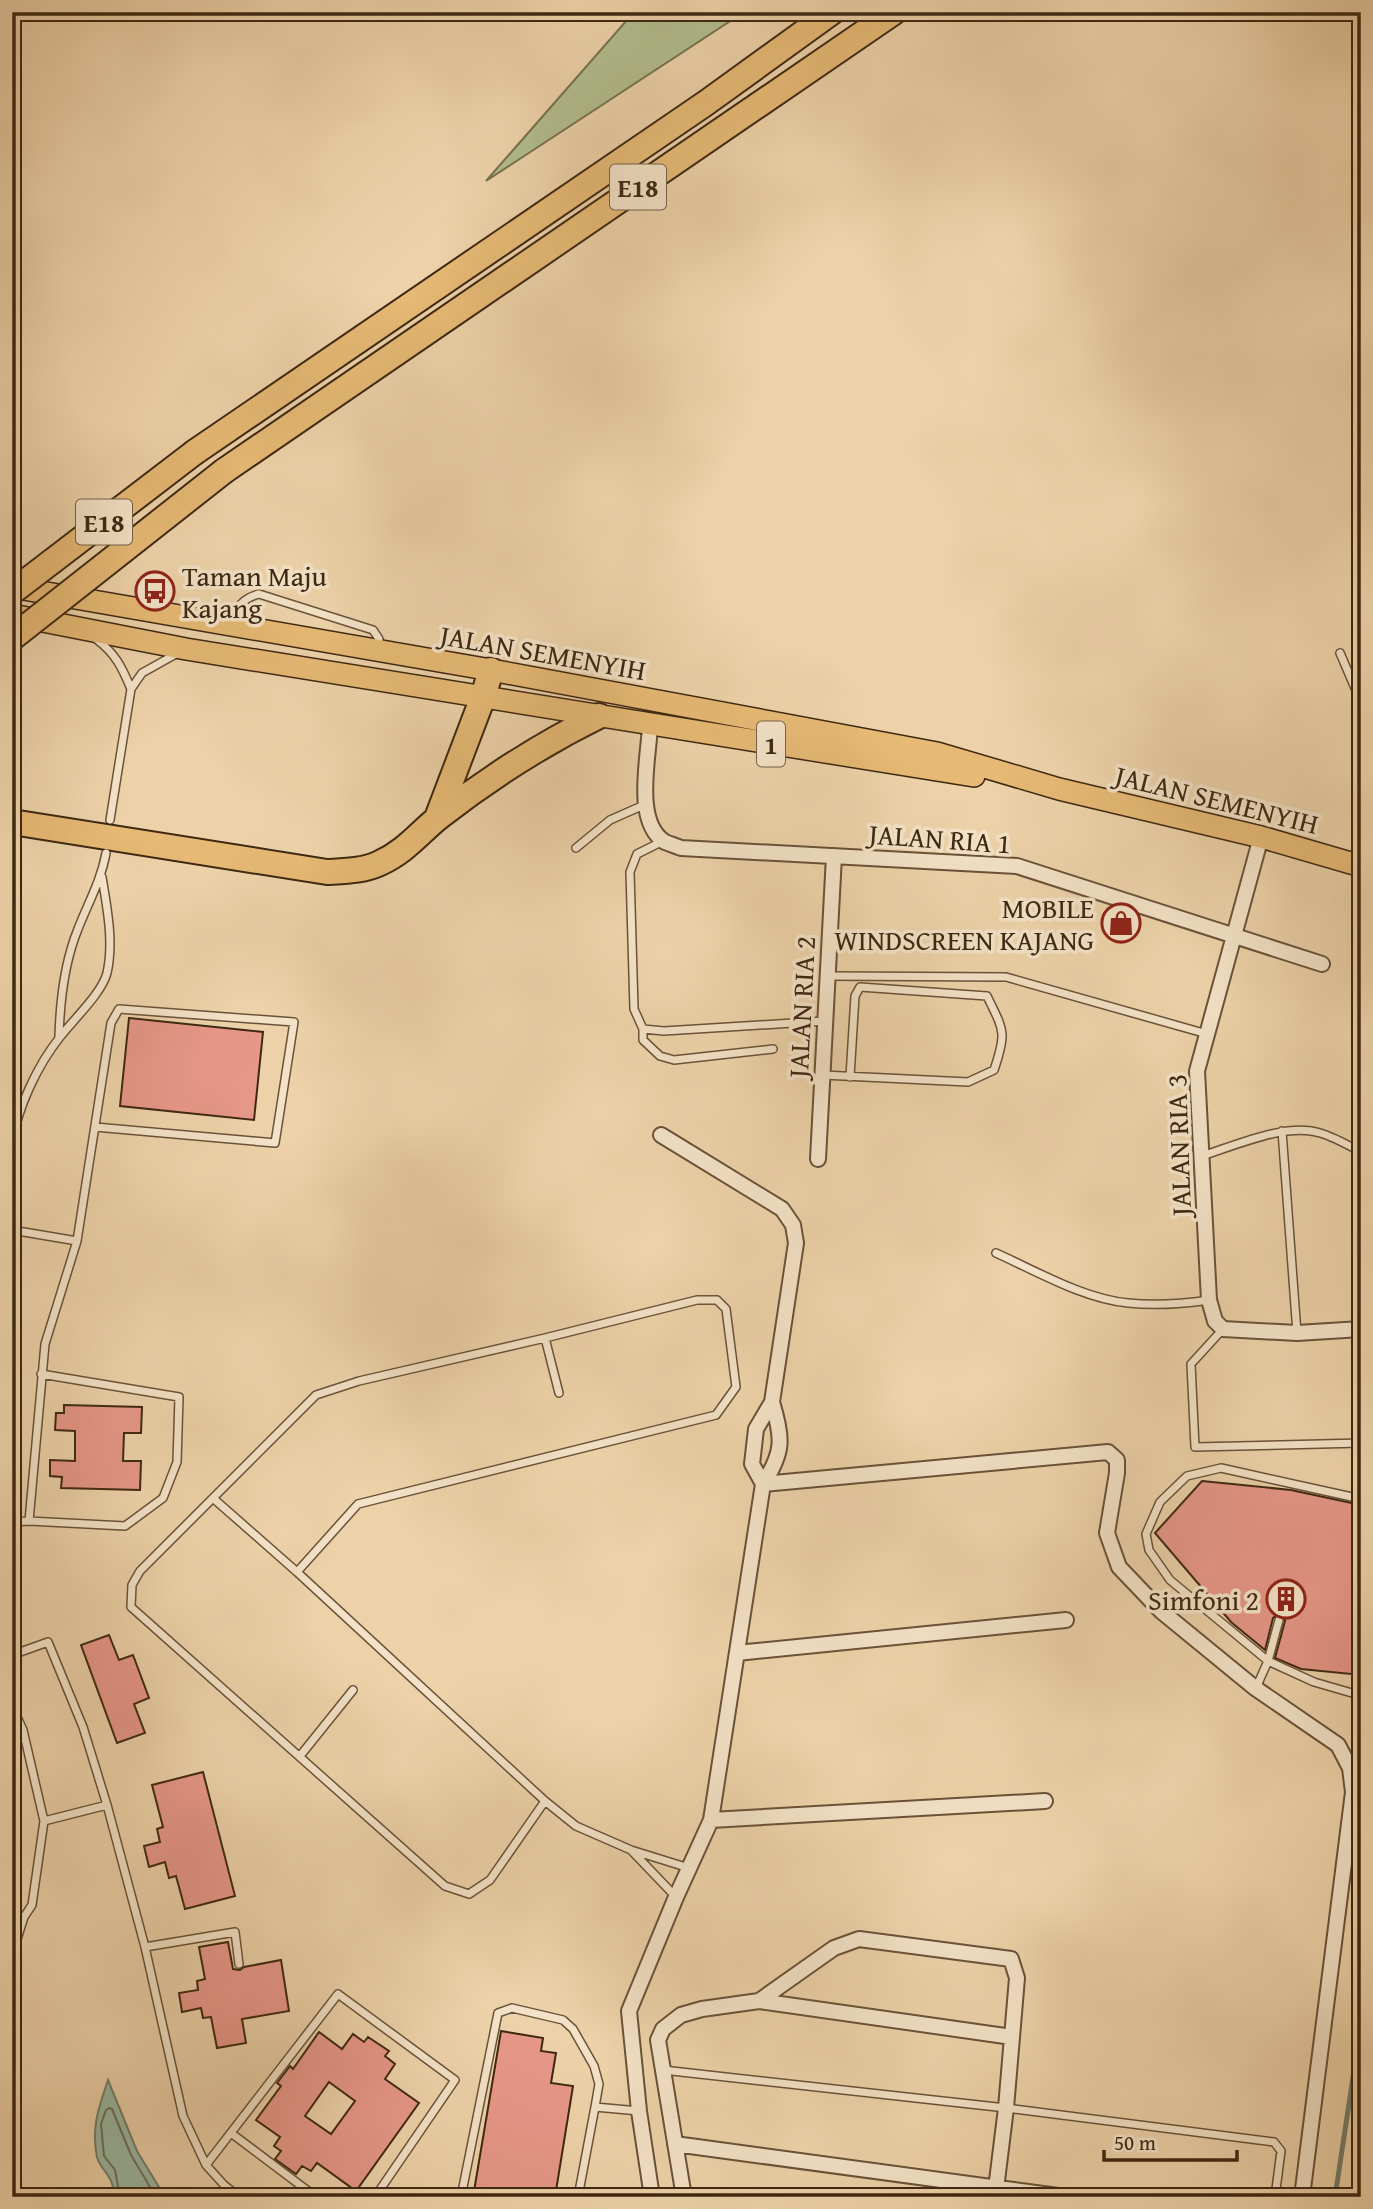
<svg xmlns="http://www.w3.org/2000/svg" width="1373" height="2209" viewBox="0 0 1373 2209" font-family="'Gentium Book Plus',serif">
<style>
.green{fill:#b2bd8d;stroke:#787250;stroke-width:2}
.water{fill:#9ab8a3;stroke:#757e69;stroke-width:2}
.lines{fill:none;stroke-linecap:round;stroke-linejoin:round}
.shore{stroke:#6c705a;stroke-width:2}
.stream{stroke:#757e69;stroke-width:5}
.building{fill:#e79788;stroke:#3e2812;stroke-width:2;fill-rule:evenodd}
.service-casing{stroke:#6a5238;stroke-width:10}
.minor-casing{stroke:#6a5238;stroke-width:18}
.primary-casing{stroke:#3e2812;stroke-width:24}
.motorway-casing{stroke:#3e2812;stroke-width:28}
.service{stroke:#f3e2c7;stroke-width:7}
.minor{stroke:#f3e2c7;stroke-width:14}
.primary{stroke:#e6b974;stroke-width:21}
.motorway{stroke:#e6b974;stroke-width:24}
.motorway-bridge-casing{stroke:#3e2812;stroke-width:28;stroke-linecap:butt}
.motorway-bridge{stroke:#e6b974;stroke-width:24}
.labels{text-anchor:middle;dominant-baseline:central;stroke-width:7;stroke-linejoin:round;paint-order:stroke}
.shield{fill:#f3e2c7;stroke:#746048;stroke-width:2}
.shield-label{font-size:26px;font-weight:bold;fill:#3e2812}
.poi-label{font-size:28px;fill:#3e2812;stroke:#f3e2c7;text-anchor:end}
.street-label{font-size:28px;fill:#3e2812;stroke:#f3e2c7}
</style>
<rect width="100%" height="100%" fill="#edd2a9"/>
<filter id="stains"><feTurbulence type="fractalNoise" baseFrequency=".00286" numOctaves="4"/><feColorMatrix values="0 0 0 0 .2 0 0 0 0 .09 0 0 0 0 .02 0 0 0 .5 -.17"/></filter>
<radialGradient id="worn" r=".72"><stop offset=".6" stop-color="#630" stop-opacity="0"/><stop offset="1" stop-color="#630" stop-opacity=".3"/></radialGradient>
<path class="green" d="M634,12H744L486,181Z"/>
<path class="water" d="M108,2080L137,2151L165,2197H113C116,2177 100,2170 97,2157C91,2127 99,2107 108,2080Z"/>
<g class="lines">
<path class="shore" d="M120,2197L115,2170L104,2156L101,2124L106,2110L109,2108L112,2109L131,2155L156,2197"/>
<path class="stream" d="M1335,2197L1361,2024"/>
</g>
<path class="building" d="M129,1018L263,1032L254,1120L120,1106Z
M64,1405L142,1407L141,1433H124L123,1461H141L140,1490L61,1488L62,1477L50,1476V1460L75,1461V1431L55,1430L56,1413H64Z
M1202,1481L1291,1490L1361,1505V1675L1301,1669L1275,1658L1285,1621L1284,1616L1280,1614L1273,1618L1265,1650L1231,1622L1155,1533Z
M109,1635L119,1660L133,1655L149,1698L134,1704L145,1733L117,1743L81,1645Z
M203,1772L235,1896L185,1909L176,1876L169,1878L165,1862L149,1867L144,1846L160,1842L157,1829L163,1827L152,1785Z
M228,1942L233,1969L240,1970L244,1967L281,1960L289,2011L242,2019L246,2043L217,2048L211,2017L203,2018L201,2008L182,2012L179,1993L198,1990L197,1981L205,1979L199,1947Z
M501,2031L543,2038L541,2051L556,2053L551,2083L573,2086L555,2197H473Z
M319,2032L342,2049L353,2034L364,2042L368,2037L389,2051L385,2056L395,2064L385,2079L419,2103L356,2191L317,2163L311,2171L302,2166L296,2174L275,2159L281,2151L274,2146L280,2137L256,2120L281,2086L277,2083L290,2066L293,2069ZM329,2082L355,2101L331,2134L305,2116Z"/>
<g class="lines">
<g class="service-casing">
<path id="service" d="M229,622C237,607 243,598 259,594L373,630L379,639V647
M96,639C115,653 122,667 131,689
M1340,653L1361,702
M110,820L131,689L142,673L176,654
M663,841L637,854L630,872L634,1009L643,1029L664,1031L825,1021
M576,848L610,820L644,805
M828,976L1006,977L1207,1034
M643,1029V1040L660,1056L674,1060L773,1049
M59,1037C60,1001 64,963 78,929C88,903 101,881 106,853
M823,1075L968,1082L994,1070C1007,1032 1004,1031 987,996L860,987L855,996L850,1077
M1282,1131L1297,1333
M12,1143C18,1107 37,1066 60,1037C73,1020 102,993 107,973C114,942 107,908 102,877
M1202,1156C1234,1146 1287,1122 1320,1133C1334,1137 1348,1145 1361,1152
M12,1230L77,1241L111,1023L119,1009L294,1022L275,1143L95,1127
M996,1253C1036,1271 1084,1299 1128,1303C1156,1306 1182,1304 1209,1300
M1223,1329L1191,1364L1195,1447L1361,1443
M545,1338L559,1393
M41,1374L179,1397L177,1462L163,1498L125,1526L29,1521L45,1344L77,1241
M214,1499L297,1572L545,1801L576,1826L631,1850L689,1868
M1361,1499L1221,1468L1187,1476L1160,1502L1146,1534L1149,1550L1170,1580L1268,1661L1314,1682L1352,1693L1361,1691
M12,1522L29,1521
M297,1572L358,1504L716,1415L736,1387L726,1309L717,1300H697L545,1338L359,1381L316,1395L140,1571L132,1585L131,1607L445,1886L469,1894L490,1880L545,1801
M12,1655L48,1642L83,1727L107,1805L145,1947L183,2116L206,2165L224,2185L239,2197
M1256,1688L1268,1661L1279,1620
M12,1706L23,1730L44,1821L32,1905L24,1917L12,1927
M300,1756L353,1690
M44,1821L107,1805
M631,1850L676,1897
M145,1947L235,1932L239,1964
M12,1955L24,1917
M663,2070L1006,2108L1274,2142L1281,2151L1275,2197
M231,2133L316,2197
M206,2165L338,1994L455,2080L375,2197
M461,2197L498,2013L512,2008L563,2020L573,2029L594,2066L599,2084L595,2107L639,2111
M578,2197L595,2107"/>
</g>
<g class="minor-casing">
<path id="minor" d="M650,725C649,757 633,822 665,842C670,844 676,846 681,848L1017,866L1322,964
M1261,837L1197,1071L1209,1300L1215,1321L1223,1329L1297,1333L1361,1329
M661,1135L782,1209L793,1225L796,1243L772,1402L756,1429L752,1464L763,1484
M818,1159L834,856
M763,1484L1108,1452L1117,1460V1473L1107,1533L1119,1567L1161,1611L1255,1688L1338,1745L1350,1768L1353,1792L1302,2197
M737,1653L1066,1620
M711,1820L1045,1801
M759,2001L1012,2037
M675,2144L1066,2197
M652,2197L639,2111L629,2011L676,1897L711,1820L763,1484C784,1452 783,1438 772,1402
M684,2197L658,2040L663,2029L681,2015L702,2009L759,2001L834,1948L859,1939L1011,1959L1017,1978L1006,2108L995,2197"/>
</g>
<g class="primary-casing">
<path id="primary" d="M12,587L491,670L937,753L1059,789L1261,837L1361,866
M12,615L186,649L974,776"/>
</g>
<g class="motorway-casing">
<path id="motorway" d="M195,452L706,103L832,12
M224,471L894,12
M437,818L483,697L491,670
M12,822L327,872C345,871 364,871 380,863C406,851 418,834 439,817C489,778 542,744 599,716"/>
</g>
<use href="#service" class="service"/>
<use href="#minor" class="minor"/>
<use href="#primary" class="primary"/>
<use href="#motorway" class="motorway"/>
<g class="motorway-bridge-casing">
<path id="motorway-bridge" d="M12,592L195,452
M12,638L224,471"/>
</g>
<use href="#motorway-bridge" class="motorway-bridge"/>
</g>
<defs>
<g id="bus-ring" transform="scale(2.0125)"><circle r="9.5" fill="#f3e2c7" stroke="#8f2418" stroke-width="1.5"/><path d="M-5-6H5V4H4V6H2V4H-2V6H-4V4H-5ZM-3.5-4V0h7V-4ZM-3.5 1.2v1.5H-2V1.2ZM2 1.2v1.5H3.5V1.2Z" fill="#8f2418"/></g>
<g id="shop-ring" transform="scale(2.0125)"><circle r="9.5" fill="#f3e2c7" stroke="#8f2418" stroke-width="1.5"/><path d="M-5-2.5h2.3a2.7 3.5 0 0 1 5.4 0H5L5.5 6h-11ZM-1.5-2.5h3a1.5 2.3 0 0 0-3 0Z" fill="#8f2418"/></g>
<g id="building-ring" transform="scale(2.0125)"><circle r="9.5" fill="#f3e2c7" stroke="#8f2418" stroke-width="1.5"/><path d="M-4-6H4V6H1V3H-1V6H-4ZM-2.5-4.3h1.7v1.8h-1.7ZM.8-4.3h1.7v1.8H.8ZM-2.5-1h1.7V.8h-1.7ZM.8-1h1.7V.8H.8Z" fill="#8f2418"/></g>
</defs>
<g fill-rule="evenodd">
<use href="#bus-ring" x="155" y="591"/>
<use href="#shop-ring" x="1121" y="923"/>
<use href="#building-ring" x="1286" y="1599"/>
</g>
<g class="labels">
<g class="shield">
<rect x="610" y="164.5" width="56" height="45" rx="5"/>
<rect x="76" y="499.5" width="56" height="45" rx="5"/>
<rect x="757" y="721.5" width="28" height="45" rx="5"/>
</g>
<g class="shield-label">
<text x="638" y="187">E18</text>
<text x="104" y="522">E18</text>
<text x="771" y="744">1</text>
</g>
<g class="poi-label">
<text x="182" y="575" text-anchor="start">Taman Maju<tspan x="182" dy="32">Kajang</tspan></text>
<text x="1094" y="907">MOBILE<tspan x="1094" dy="32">WINDSCREEN KAJANG</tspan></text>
<text x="1259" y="1599">Simfoni 2</text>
</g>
<g class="street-label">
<text transform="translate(543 652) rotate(10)">JALAN SEMENYIH</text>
<text transform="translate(1217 799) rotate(14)">JALAN SEMENYIH</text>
<text transform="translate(940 838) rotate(4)">JALAN RIA 1</text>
<text transform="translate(801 1007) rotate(-87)">JALAN RIA 2</text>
<text transform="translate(1178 1145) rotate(-92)">JALAN RIA 3</text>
</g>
</g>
<rect width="1373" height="2209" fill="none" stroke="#edd2a9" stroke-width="42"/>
<rect x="14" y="14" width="1345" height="2181" fill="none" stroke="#3e2812" stroke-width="3.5"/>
<rect x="21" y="21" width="1331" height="2167" fill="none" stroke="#3e2812" stroke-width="2"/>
<path d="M1104 2150v10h133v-10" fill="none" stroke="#3e2812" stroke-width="3.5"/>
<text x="1114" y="2150" font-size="21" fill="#3e2812" stroke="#f3e2c7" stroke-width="5" paint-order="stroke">50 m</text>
<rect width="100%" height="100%" filter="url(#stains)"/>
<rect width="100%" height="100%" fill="url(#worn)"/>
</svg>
